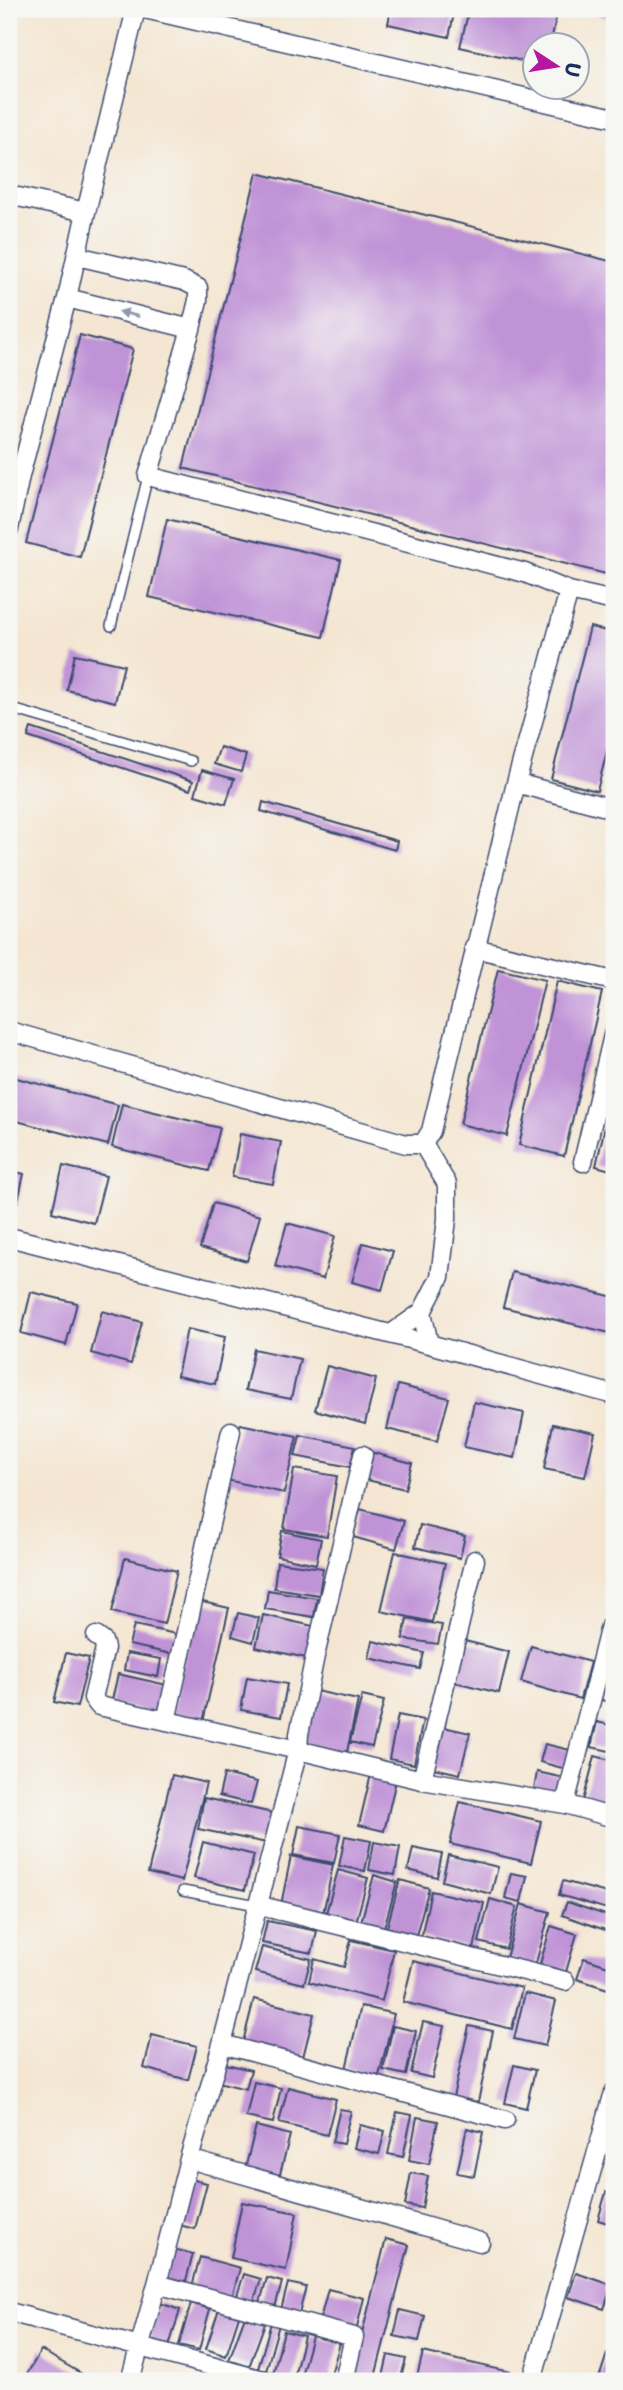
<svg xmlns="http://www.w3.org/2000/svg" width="623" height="2390" viewBox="0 0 623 2390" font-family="'Playpen Sans',sans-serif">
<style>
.building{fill:#c093d7}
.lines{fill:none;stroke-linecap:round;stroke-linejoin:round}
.service-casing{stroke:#3c4a6f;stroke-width:12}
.minor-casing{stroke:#3c4a6f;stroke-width:21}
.service{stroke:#fff;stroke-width:9}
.minor{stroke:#fff;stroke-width:18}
.oneway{fill:#8d97ae}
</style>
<rect width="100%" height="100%" fill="#f6f6f2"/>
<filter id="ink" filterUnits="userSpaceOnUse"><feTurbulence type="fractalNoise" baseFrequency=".0143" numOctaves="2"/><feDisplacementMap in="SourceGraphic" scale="14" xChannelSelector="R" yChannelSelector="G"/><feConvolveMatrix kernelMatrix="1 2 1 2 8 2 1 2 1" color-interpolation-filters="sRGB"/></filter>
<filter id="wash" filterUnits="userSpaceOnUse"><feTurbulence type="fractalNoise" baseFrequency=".00686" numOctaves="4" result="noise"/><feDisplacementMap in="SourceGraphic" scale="28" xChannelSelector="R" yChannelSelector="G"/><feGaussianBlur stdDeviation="1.57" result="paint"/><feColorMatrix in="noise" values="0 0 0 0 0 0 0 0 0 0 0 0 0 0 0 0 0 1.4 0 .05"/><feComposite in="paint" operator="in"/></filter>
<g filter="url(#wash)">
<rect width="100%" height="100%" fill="#f4e6d2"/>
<g id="blocks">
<path class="building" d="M391,9H455L449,37L388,24Z
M469,9H558L550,46H536V64L460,47Z
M599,9H614V20L597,15Z
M257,173L614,262V576L183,468Z
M80,335L133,349L80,557L26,543Z
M167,519L341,560L323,637L149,597Z
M590,627L614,633V723L597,791L551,779Z
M75,654L124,665L115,702L67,690Z
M31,728L193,781L190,790L28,737Z
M220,747L246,755L241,772L214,764Z
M202,770L234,779L226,804L195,795Z
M263,802L397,841L395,850L261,811Z
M498,969L545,980L507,1136L460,1124Z
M557,981L602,992L564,1156L519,1145Z
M9,1076L118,1105L108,1145L9,1119Z
M613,1091L614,1092V1171L596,1166Z
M122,1104L220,1128L209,1171L112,1147Z
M240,1134L281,1142L273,1184L232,1177Z
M63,1166L106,1176L94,1223L52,1212Z
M9,1170L24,1174L18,1201L9,1199Z
M213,1203L260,1216L247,1261L200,1248Z
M287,1223L335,1236L323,1279L275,1266Z
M363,1243L393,1251L382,1290L352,1282Z
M512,1272L614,1297V1334L503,1307Z
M31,1292L77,1303L66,1345L21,1333Z
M102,1311L142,1322L131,1364L91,1353Z
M187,1329L225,1337L215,1384L177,1376Z
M254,1349L300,1359L291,1399L245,1390Z
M327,1366L376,1379L365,1424L315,1410Z
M398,1385L449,1398L437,1441L387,1429Z
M474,1402L524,1413L515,1458L464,1447Z
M240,1424L297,1436L284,1493L227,1480Z
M553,1424L595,1433L585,1477L544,1469Z
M300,1435L355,1446L350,1467L295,1456Z
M370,1452L412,1463L405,1489L363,1479Z
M294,1469L337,1476L327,1536L284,1529Z
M360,1509L404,1521L396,1549L353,1537Z
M420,1525L465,1536L460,1558L415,1547Z
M282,1531L321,1539L316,1564L277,1556Z
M395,1552L445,1563L432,1622L381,1611Z
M125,1558L177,1571L164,1624L112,1612Z
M277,1562L323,1568L319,1595L274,1588Z
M268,1590L317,1598L314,1617L265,1609Z
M198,1601L229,1608L203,1722L171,1715Z
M238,1613L259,1618L253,1642L232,1636Z
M263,1615L313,1626L306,1658L256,1647Z
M407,1619L442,1625L438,1644L403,1639Z
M134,1625L176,1634L172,1654L129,1645Z
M373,1641L424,1653L420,1669L369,1658Z
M465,1641L509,1652L499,1693L455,1682Z
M531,1646L590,1662L580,1699L521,1682Z
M66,1653L89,1658L77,1707L54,1702Z
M127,1653L161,1659L158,1677L124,1670Z
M609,1665L614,1666V1703L601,1700Z
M118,1674L167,1685L161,1715L111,1704Z
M247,1677L287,1684L281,1717L241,1710Z
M311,1690L358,1700L347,1752L300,1742Z
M362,1696L384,1701L372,1747L350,1742Z
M398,1715L423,1720L414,1764L389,1759Z
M597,1722L614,1726V1752L591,1747Z
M439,1726L470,1733L460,1774L429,1767Z
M545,1744L570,1750L566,1769L540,1762Z
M595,1756L614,1761V1787L609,1808L583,1801Z
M372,1770L397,1776L384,1831L359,1825Z
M537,1772L565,1778L561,1796L534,1790Z
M224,1774L257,1782L251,1804L219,1796Z
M172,1775L206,1783L182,1881L148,1873Z
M204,1798L273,1813L267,1843L198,1829Z
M460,1802L541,1821L531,1863L450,1844Z
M299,1826L340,1834L334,1863L293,1855Z
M345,1836L371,1841L365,1871L339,1866Z
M203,1842L254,1855L245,1890L194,1878Z
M374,1842L400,1847L395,1875L369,1870Z
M413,1848L442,1854L437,1877L408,1870Z
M448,1855L498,1867L491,1894L442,1881Z
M291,1856L333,1865L323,1914L281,1905Z
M338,1870L368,1878L355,1926L325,1917Z
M511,1873L527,1876L521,1902L505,1898Z
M374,1875L397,1882L384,1928L361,1922Z
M400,1880L429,1888L415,1939L386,1931Z
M563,1881L614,1895V1911L559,1895Z
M431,1891L484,1903L474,1949L421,1937Z
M490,1899L517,1907L506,1949L479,1942Z
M567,1902L614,1918V1933L562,1915Z
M521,1904L550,1912L535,1966L506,1958Z
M267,1921L317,1931L312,1953L262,1943Z
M551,1926L577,1934L566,1972L540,1964Z
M351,1940L394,1950L382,2001L309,1982L314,1959L344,1967Z
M262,1947L311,1959L304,1984L255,1972Z
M584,1958L614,1968V1991L577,1979Z
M413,1961L522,1988L512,2029L403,2002Z
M525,1993L556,2001L545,2046L514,2039Z
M254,1999L314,2014L303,2057L243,2042Z
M361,2006L394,2014L379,2076L346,2069Z
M423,2022L444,2026L432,2078L411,2073Z
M393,2026L416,2031L406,2075L383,2070Z
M469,2026L493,2031L478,2102L453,2097Z
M152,2035L197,2046L188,2080L144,2068Z
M222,2063L251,2070L246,2089L218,2082Z
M514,2065L535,2070L526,2108L505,2103Z
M254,2082L281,2088L273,2123L246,2117Z
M288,2087L336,2099L327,2135L279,2123Z
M340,2109L351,2111L343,2144L332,2142Z
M397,2112L412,2115L403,2157L388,2154Z
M417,2117L438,2121L429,2164L409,2160Z
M360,2125L385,2131L379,2154L354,2148Z
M256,2126L290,2135L279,2178L245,2169Z
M467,2128L483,2132L474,2176L457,2173Z
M411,2173L428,2176L422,2208L405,2205Z
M190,2179L207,2183L195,2229L179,2225Z
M606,2192L614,2195V2225L598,2220Z
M242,2202L297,2213L286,2270L231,2258Z
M386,2239L409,2245L374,2381H350Z
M173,2249L193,2254L184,2288L164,2283Z
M200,2257L240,2268L231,2301L191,2290Z
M576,2273L612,2285L604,2309L568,2297Z
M244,2274L261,2279L252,2307L235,2302Z
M267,2278L282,2282L274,2311L259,2306Z
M288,2283L306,2287L299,2314L281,2310Z
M328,2289L364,2298L356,2332L319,2323Z
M160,2303L180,2310L168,2350L148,2344Z
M191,2303L210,2309L199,2350L179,2345Z
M219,2309L239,2316L226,2356L206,2349Z
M400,2310L425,2316L419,2341L394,2336Z
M245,2316L265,2323L249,2367L229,2360Z
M272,2319L280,2321L266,2371L258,2369Z
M284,2331L304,2336L293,2381L272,2378Z
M312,2336L340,2343L329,2381H319L301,2376Z
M41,2350L94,2381H23Z
M423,2352L510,2372L508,2381H416Z
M607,2354L614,2356V2381H598Z
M388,2355L406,2359L400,2381H382Z"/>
</g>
</g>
<g filter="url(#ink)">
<use href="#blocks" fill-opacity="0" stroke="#3c4a6f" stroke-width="2"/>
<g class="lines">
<g class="service-casing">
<path id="service" d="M111,626L148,476
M9,708L191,761
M183,1891L257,1905"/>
</g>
<g class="minor-casing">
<path id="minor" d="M145,9L614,118
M9,195L86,212
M77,256L184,281L198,288V300L191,329L148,476L525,573L569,591L614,601
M67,298L191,329
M9,529L20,476L67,298L86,212L136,9
M516,783L614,809
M474,948L614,981
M9,1031L406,1144H423L431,1131L516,783L569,591
M423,1144L447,1184V1219L440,1277L422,1312L429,1344
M583,1162L614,1031
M9,1237L429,1344L614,1395
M391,1334L422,1312
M96,1636L103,1641L105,1648L93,1698L99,1706L298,1750L422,1780L565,1804L614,1818
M166,1721L231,1431
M422,1780L475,1560
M565,1804L610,1626
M257,1905L565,1981
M222,2044L505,2120
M189,2159L480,2242
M157,2284L354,2337L344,2381
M9,2312L267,2381
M130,2381L157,2284L189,2159L222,2044L298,1750L299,1734L315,1656L363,1455
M532,2381L614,2092"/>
</g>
<use href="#service" class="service"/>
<use href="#minor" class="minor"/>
</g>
<defs><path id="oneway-solid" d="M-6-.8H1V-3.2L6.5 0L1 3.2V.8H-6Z" transform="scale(1.75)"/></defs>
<use class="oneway" href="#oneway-solid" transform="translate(129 314) rotate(-166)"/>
</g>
<rect width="623" height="2390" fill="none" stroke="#f6f6f2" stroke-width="35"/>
<g transform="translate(556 66) rotate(102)"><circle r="33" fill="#f6f6f2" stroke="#9ea6b7" stroke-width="2"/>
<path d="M0-5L12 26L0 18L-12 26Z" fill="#b5179e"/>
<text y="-10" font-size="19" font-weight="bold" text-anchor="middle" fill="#1b2f5e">U</text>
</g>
</svg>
